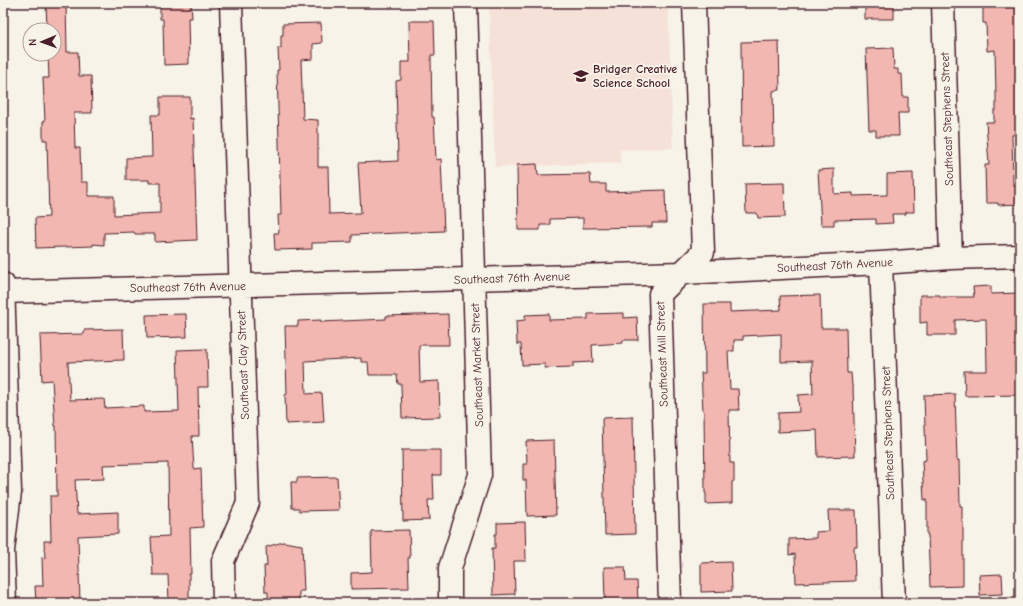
<svg xmlns="http://www.w3.org/2000/svg" width="1023" height="606" viewBox="0 0 1023 606" font-family="'Comic Neue',sans-serif">
<style>
.built{fill:#f6e1d8}
.building{fill:#f3b7b1;stroke:#4a1f2b}
.lines{fill:none;stroke-linecap:round;stroke-linejoin:round}
.minor-casing{stroke:#4a1f2b;stroke-width:25}
.minor{stroke:#f7f3e8;stroke-width:22}
.labels{text-anchor:middle;dominant-baseline:central;stroke-width:3.5;stroke-linejoin:round;paint-order:stroke}
.poi-label{font-size:12px;font-weight:bold;fill:#4a1f2b;stroke:#f7f3e8;text-anchor:start}
.street-label{font-size:12px;fill:#4a1f2b;stroke:#f7f3e8}
</style>
<rect width="100%" height="100%" fill="#f7f3e8"/>
<filter id="ink" filterUnits="userSpaceOnUse"><feTurbulence type="fractalNoise" baseFrequency=".025" numOctaves="2"/><feDisplacementMap in="SourceGraphic" scale="8" xChannelSelector="R" yChannelSelector="G"/><feConvolveMatrix kernelMatrix="1 2 1 2 8 2 1 2 1" color-interpolation-filters="sRGB"/></filter>
<g filter="url(#ink)">
<path class="built" d="M489,3H668L673,148L620,150V163L495,167Z"/>
<path class="building" d="M46,3H66L67,52H78L79,76H91L92,113H74L75,148H80L81,182H88V196H114V215L160,213V183H149V180H126V158L152,157L151,115H160V97H190V119L193,118L197,240L155,242V234H135L134,232L104,233V245L93,244V246L36,248L35,218L49,217L47,140H43V121H45L43,78H49L48,54H54V30H47Z
M160,3H191L192,18H188L189,64L164,65L163,19H160Z
M865,3H894V19H865Z
M992,3H1020V134L1012,135L1013,185H1020V204L998,205V203H986L985,165H989L986,122H994V110H996V95L995,50L987,51L986,23H983V4Z
M409,21H434L435,55H431L432,117H434L436,160L441,159L444,231L352,235V242L312,243V249L275,250L274,233H279L278,215H281L277,70H279L278,48H281V35H283V24L321,23L322,43L313,44V59L301,60L303,119L318,120V167H328L329,214L361,213L358,163L398,161L396,81L401,80V62H410Z
M779,41L780,90L773,91L774,146L742,147L741,42Z
M893,48L894,69H898V74H902L903,97H908V113H898L899,136H876V130H869L866,49Z
M537,164L538,175L590,174L591,184H606V192L665,190L666,223H652V227L583,228V218L550,219V225H540V230H518L517,165Z
M834,169V194L853,193V196L887,195V174L913,173L914,212H906V214H892L893,223L876,224V219L834,220V225H821L818,170Z
M784,183L785,217L758,218L757,213H746L745,184Z
M991,286V294L1019,293L1020,395L965,396L964,371H987L986,319L955,320V335H927V322L920,323V295H940V297H974L973,287Z
M820,295L821,328H846L847,373H851L852,386H853L855,456L818,457L817,430L778,432V413L799,412L798,395L813,394L812,361L781,362V334L743,336V340H734V351H728L730,389H738L739,410H729L730,463H734V481L732,482V503L706,504V493H705L704,411H703L701,373H705L704,304H730V312L781,310L780,296Z
M624,313V318L637,317L638,340H623V343L592,345L593,362L573,363V367L545,368V364L522,365L521,344H517L516,321L525,320V315L549,314V320L588,319V314Z
M186,314L187,337L147,338L146,315Z
M448,314L449,345H419L420,382L439,381L440,417L402,418L401,384H398L397,375H369L368,362H361V358L305,361L306,394L322,393L324,422L286,424L285,395L287,394L285,326H298V321L321,320V322L386,319V316Z
M123,329L124,360L68,362L70,400L104,399L105,408L144,406V412L179,411L177,350L207,349L208,387H198L199,436H192L194,469L201,468L203,527L190,528L191,574H189V603H169L168,575H153L151,537L169,536L168,463L103,465L104,479L75,480L77,514L118,512V534L78,536L80,603H36L35,586H43L42,557L45,558L44,541H51L50,496H57L56,426H55L52,380L42,381L40,335L84,334V330Z
M955,394L957,460H959L960,506H962V522H963V586L930,587L928,535H927V499L924,500L922,461L926,460L924,395Z
M633,417L635,534L605,535L602,418Z
M554,440L556,515L527,516L526,480H523V464H527L526,441Z
M402,450H441V475H433L434,500H428L429,520L403,521Z
M337,477L339,510L299,511V508H292L291,482H297V478Z
M828,510H856L857,547H854L855,581L796,583L795,554L789,555V539L816,538V532L829,531Z
M525,522L526,561H514L515,594L493,595L492,548H495V534H497V523Z
M409,530L410,558H408L409,588L351,589V573L372,572L371,531Z
M283,542L302,545L304,591H299V603H268V592H265L264,566H267L266,547Z
M731,562L732,591L701,592V563Z
M604,567H625L626,581H637L638,600L605,601Z
M1002,574L1003,594L980,595L979,575Z"/>
<g class="lines">
<g class="minor-casing">
<path id="minor" d="M943,3L951,258
M881,263L894,603
M3,284L10,492L3,551L5,603
M3,292L682,273L881,263L951,258L1020,256
M224,603L223,561L248,503L231,3
M450,603V568L480,475L466,3
M670,603L660,294L703,252L694,3"/>
</g>
<use href="#minor" class="minor"/>
</g>
</g>
<defs>
<g id="school-bare" transform="scale(1.2)"><path d="M0-5L7-2L0 1L-7-2ZM-4 1L0 2.5L4 1V4Q0 6-4 4Z" fill="#4a1f2b" stroke="#f7f3e8" stroke-width="2.5" paint-order="stroke"/></g>
</defs>
<g fill-rule="evenodd">
<use href="#school-bare" x="581" y="76"/>
</g>
<g class="labels">
<g class="poi-label">
<text x="593" y="69">Bridger Creative<tspan x="593" dy="14">Science School</tspan></text>
</g>
<g class="street-label">
<text transform="translate(947 119) rotate(-92)">Southeast Stephens Street</text>
<text transform="translate(835 265) rotate(-3)">Southeast 76th Avenue</text>
<text transform="translate(512 278) rotate(-2)">Southeast 76th Avenue</text>
<text transform="translate(188 287) rotate(-1)">Southeast 76th Avenue</text>
<text transform="translate(662 354) rotate(-92)">Southeast Mill Street</text>
<text transform="translate(243 365) rotate(-92)">Southeast Clay Street</text>
<text transform="translate(477 365) rotate(-92)">Southeast Market Street</text>
<text transform="translate(888 433) rotate(-92)">Southeast Stephens Street</text>
</g>
</g>
<rect width="1023" height="606" fill="none" stroke="#f7f3e8" stroke-width="16"/>
<rect x="8" y="8" width="1007" height="590" fill="none" stroke="#4a1f2b" stroke-width="1.5" filter="url(#ink)"/>
<g transform="translate(42 42) rotate(268)"><circle r="19" fill="#f7f3e8" stroke="#b29e9c"/>
<path d="M0-3L7 15L0 10L-7 15Z" fill="#4a1f2b"/>
<text y="-6" font-size="11" font-weight="bold" text-anchor="middle" fill="#4a1f2b">N</text>
</g>
</svg>
